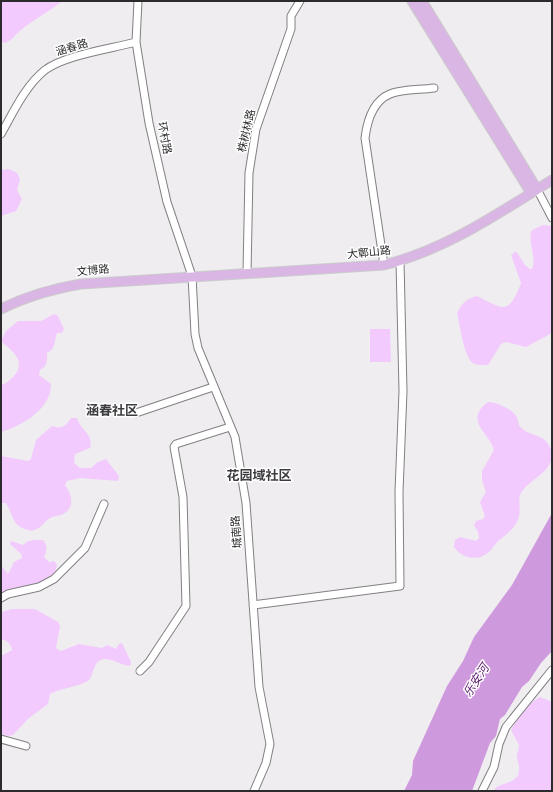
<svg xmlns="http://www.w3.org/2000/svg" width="553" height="792" viewBox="0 0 553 792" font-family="Overpass,'Noto Sans SC',sans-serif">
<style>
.green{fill:#f2cafd}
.water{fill:#ce99dd}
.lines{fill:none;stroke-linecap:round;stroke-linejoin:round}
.minor-casing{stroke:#827f82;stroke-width:9}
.major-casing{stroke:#ccc;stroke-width:11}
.minor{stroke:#fff;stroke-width:7}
.major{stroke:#d9b6e3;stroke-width:9}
.labels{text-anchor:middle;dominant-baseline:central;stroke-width:3;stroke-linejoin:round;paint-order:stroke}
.street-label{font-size:11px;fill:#2b2a2c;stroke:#fff}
.water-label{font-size:12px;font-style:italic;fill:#622272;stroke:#fff}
.quarter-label{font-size:13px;font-weight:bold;fill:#3d3b3e;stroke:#fff}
</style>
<rect width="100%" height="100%" fill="#f0edf1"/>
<path class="green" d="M1,1H62C49,12 34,19 21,30C14,35 13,41 4,43L1,41Z
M9,169L17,173L20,179L17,190L22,199L16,211L1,216V170Z
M543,225L552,226V333L526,347L506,342L501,344L488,365C481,365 474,366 470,360C463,350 460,326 457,313C462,303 466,299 477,296C504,310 509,315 521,283L511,255L516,251L525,265L530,269H532C537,256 527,242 532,230Z
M54,314L58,316L64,329L62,333H57C54,341 56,349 47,353C47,362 48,365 40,370L39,375L51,384C52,408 22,426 1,432V385C6,384 10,380 14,376C27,361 12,351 1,341L6,331L18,321H41Z
M370,329H390L391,362H370Z
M488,402C496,402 512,409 516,416C518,419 518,422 519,425C529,439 547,431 552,453C553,474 527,479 520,495C518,501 521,510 519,516C516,528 507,534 498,541C495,544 493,548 490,551C479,562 462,559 454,547L455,540L460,537L476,541L479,538L478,532L474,525L476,521L483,519L485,516L480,502L486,492L482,480V471L494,450C490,433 463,421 488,402Z
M71,418H77C81,431 94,434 90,448L75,454L74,463L80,468H91L98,462L106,459L119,476L118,481L80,478L67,481L65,485C73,496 75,509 61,515C58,516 54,516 52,517C41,522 40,536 22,528C12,523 12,512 6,503H1V456L28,461L31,459L36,440L52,426C62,429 65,427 71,418Z
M35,540H43C48,546 47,550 44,557L49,562L54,561L57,565C55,586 16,586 1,594V565L8,574L14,562L22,558L21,554L10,544L11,541L23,545L28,541Z
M12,609H35L58,622L60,626L56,648L61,651L79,644L102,648L107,645L116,649L119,644L122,643L131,662L130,666C121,665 112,658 103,659C94,661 94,672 90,679C84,686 60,688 50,694L48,704L29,718L13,735L8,736L1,734V656L12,650C11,643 7,641 1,639V612Z
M540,697L552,702V791H493C499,781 519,785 519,770C520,765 516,759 517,754C518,751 519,749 519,745L511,730C518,718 527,703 540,697Z"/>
<path class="water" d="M552,513V651L541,663L529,681L522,687L505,715L500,719L496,736L490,743L472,791H404L412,775L413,761L447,686L463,661L474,637L512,585Z"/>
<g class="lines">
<g class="minor-casing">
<path id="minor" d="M138,1L136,42L149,123L167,202L192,276L195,334L198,348L235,437L246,503L259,687L270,744L266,763L254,791
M1,134C13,113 25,86 45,70C65,55 110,49 136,42
M537,189L552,218
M384,265L365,138C367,122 373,101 390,94C402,89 420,90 434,88
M247,273L249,173L256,129L291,29V16L300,1
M136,413L213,387
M1,598L8,594L39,587L54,579L85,548L104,504
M253,605L400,586L399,492L403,391L400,261
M140,671L149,662L186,606L183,497L174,447L176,444L230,427
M1,739L26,746
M482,791L494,767L499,744L506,727L552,670"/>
</g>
<g class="major-casing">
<path id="major" d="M412,1L531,193
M422,1L537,189
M1,309C27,296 52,289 81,284L384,265C445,250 499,213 552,180"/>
</g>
<use href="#minor" class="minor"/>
<use href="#major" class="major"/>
</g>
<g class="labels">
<g class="street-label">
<text transform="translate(72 48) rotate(-17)">涵春路</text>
<text transform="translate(247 131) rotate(-77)">株树林路</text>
<text transform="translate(164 138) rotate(79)">环村路</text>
<text transform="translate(369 253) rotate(-6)">大鄣山路</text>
<text transform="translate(93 271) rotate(-6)">文博路</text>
<text transform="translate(237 532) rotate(-94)">城南路</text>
</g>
<g class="water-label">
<text transform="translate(477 681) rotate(-57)">乐安河</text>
</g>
<g class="quarter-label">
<text x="112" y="412">涵春社区</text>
<text x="259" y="477">花园域社区</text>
</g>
</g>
<rect width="553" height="792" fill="none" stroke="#2b2a2c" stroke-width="4"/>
</svg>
